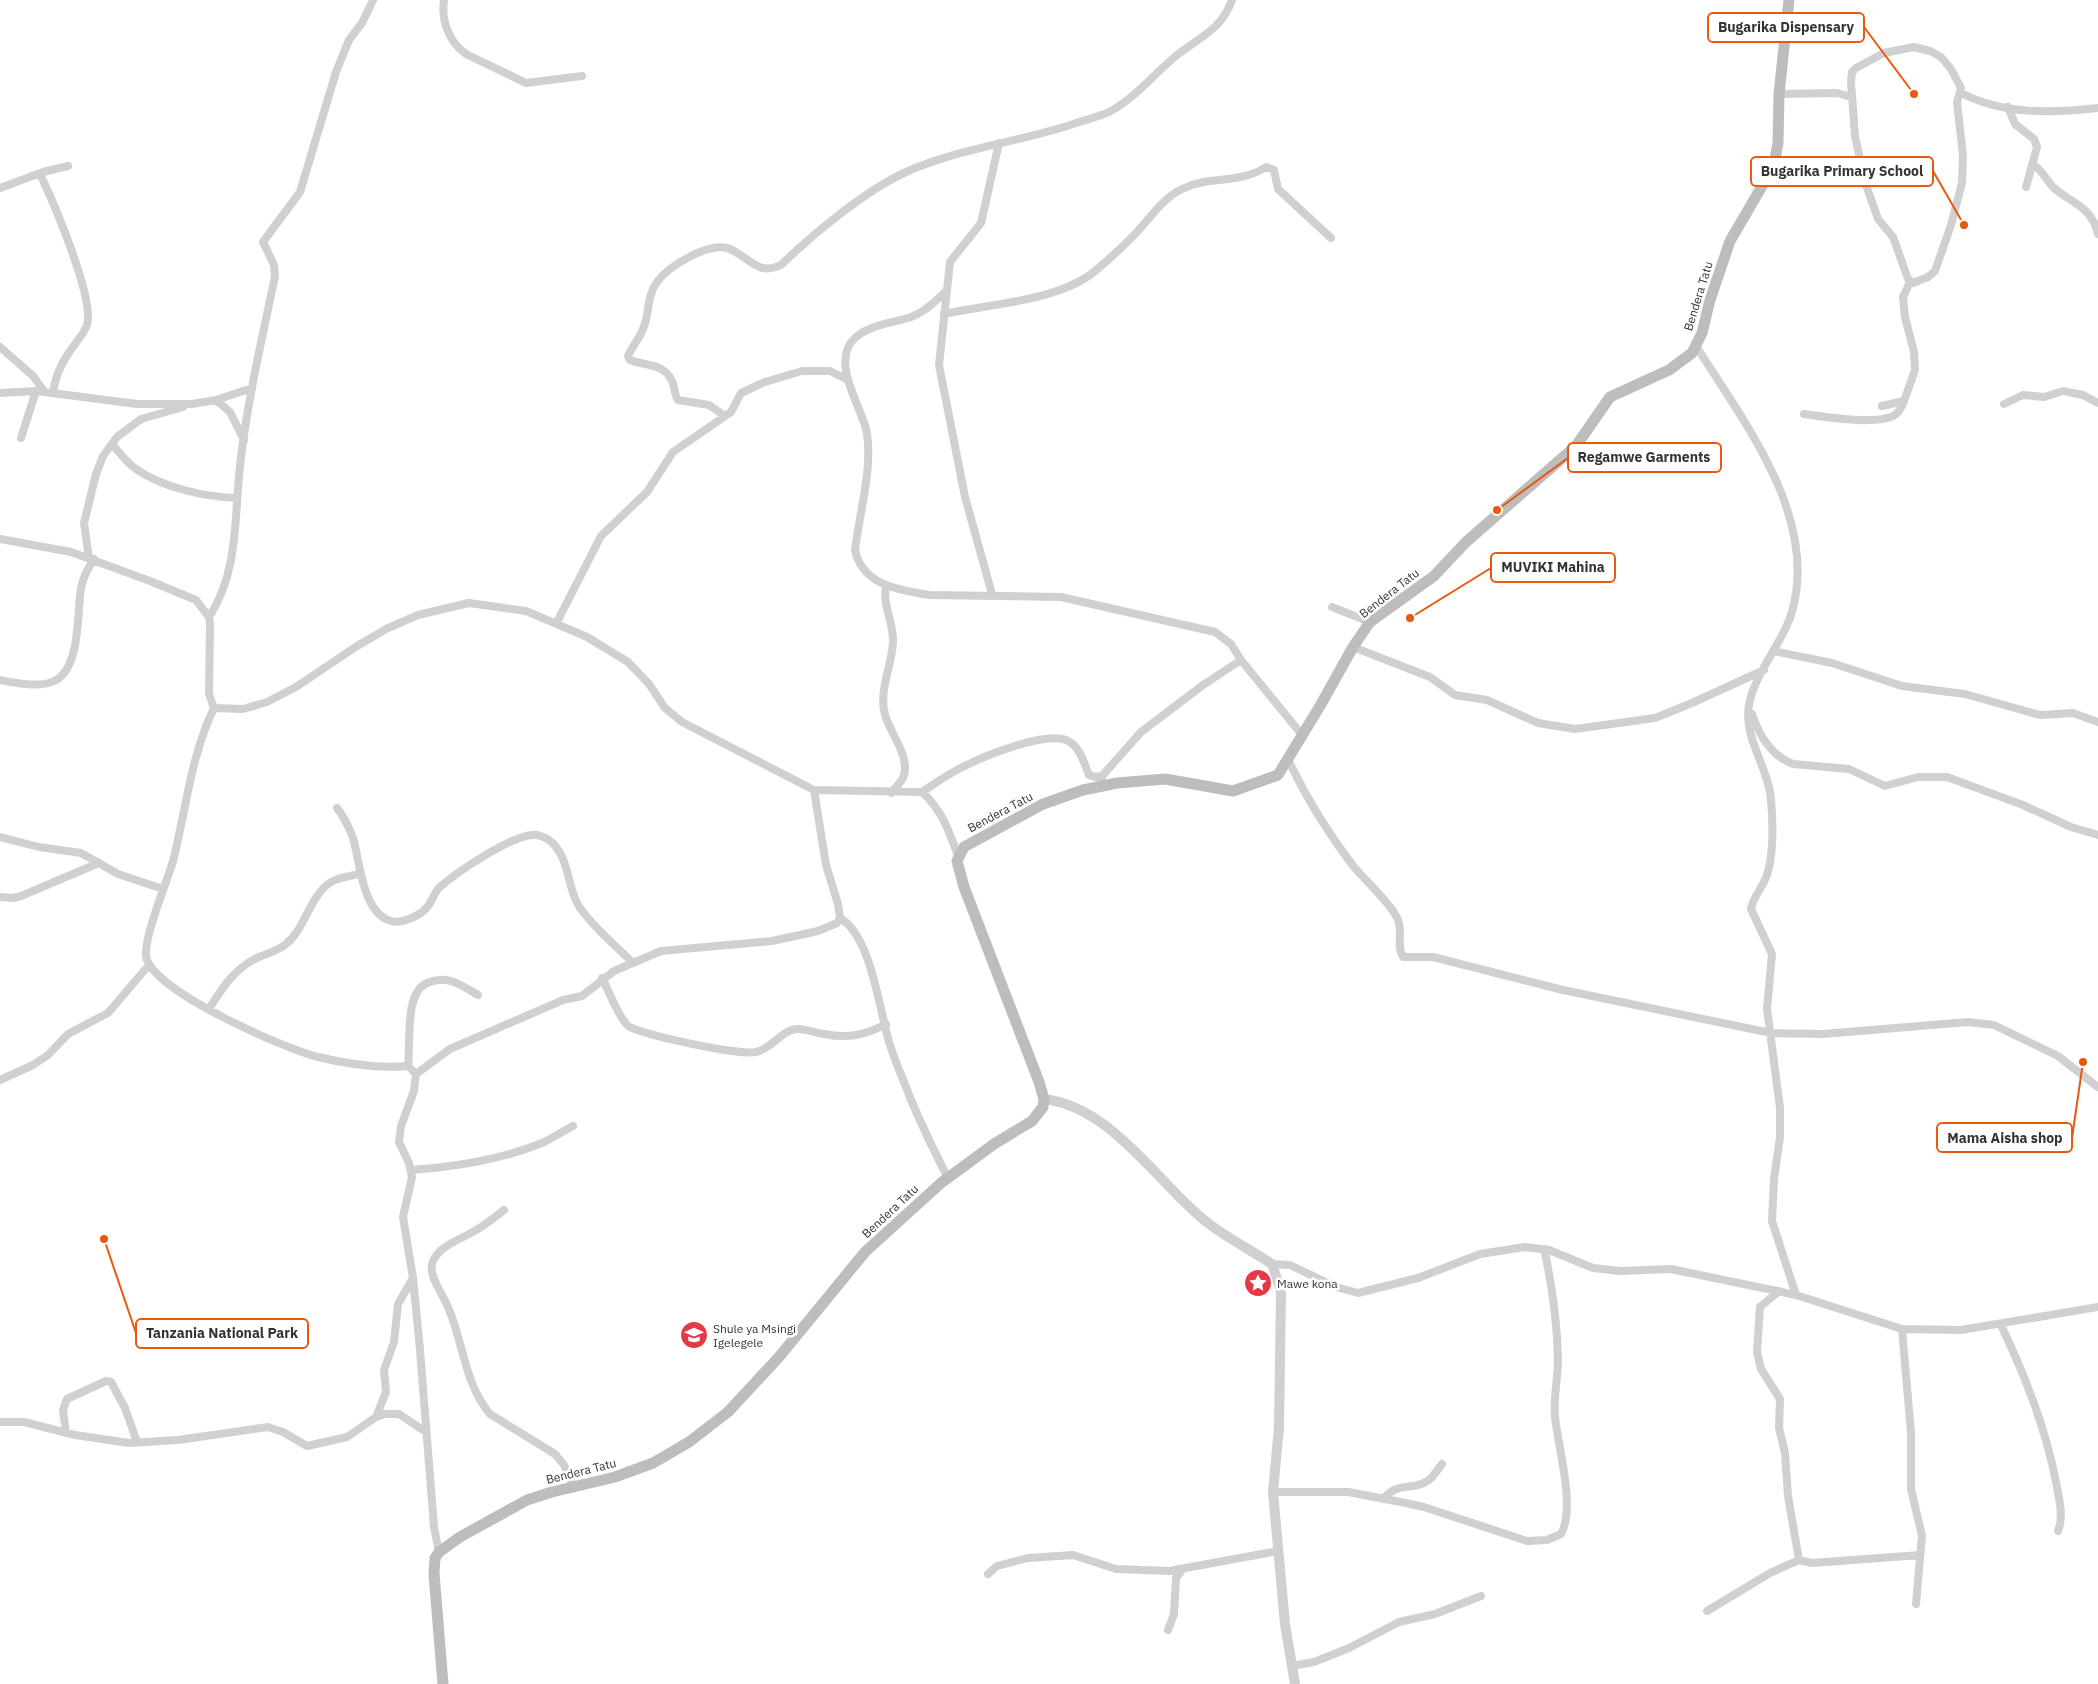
<svg xmlns="http://www.w3.org/2000/svg" width="2098" height="1684" viewBox="0 0 2098 1684" font-family="'IBM Plex Sans',sans-serif">
<style>
.lines{fill:none;stroke-linecap:round;stroke-linejoin:round}
.minor{stroke:#d0d0d0;stroke-width:8}
.tertiary{stroke:#d0d0d0;stroke-width:10}
.secondary{stroke:#bdbdbd;stroke-width:11}
.labels{text-anchor:middle;dominant-baseline:central;stroke-width:5;stroke-linejoin:round;paint-order:stroke}
.street-label{font-size:12px;fill:#333;stroke:#fff}
.poi-label{font-size:12px;fill:#333;stroke:#fff;text-anchor:start}
.leader{fill:none;stroke:#e8590c;stroke-width:2}
.callout-dot{fill:#e8590c;stroke:#fff;stroke-width:2}
.callout{fill:#fff;stroke:#e8590c;stroke-width:2}
.callout-label{font-size:14px;text-anchor:middle;font-weight:bold;fill:#333}
</style>
<rect width="100%" height="100%" fill="#fff"/>
<g class="lines">
<path class="minor" d="M444,0C441,21 449,42 466,54L526,83L582,76
M1914,47L1930,51L1941,57L1951,69L1961,88L1957,102L1963,156L1962,183L1951,225L1935,271L1928,277L1913,283L1908,279L1893,237L1878,219L1865,182L1855,136L1851,82L1852,72L1856,68L1884,53Z
M1961,93C2004,115 2051,113 2098,108
M1779,94L1837,93L1851,97
M2008,107L2015,124L2034,139L2037,147L2026,187
M2032,164C2042,169 2046,180 2053,187C2070,203 2092,206 2098,234
M40,174C53,201 95,299 87,325C83,336 74,344 68,354C60,366 55,377 53,392
M0,188L43,172L68,166
M947,290C936,301 926,311 911,317C893,323 868,325 854,339C831,362 860,405 866,429C874,465 859,514 855,550C862,585 899,590 929,595L1061,597L1215,632L1231,644L1241,660L1302,735
M944,314C990,304 1057,301 1094,272C1108,260 1123,247 1136,233C1150,218 1163,198 1182,189C1210,175 1238,185 1266,167L1274,170L1278,189L1331,238
M1696,346C1743,421 1817,514 1793,608C1785,641 1755,671 1749,705C1743,738 1769,768 1771,800C1773,823 1774,853 1767,875C1763,887 1753,897 1751,909L1772,954L1767,1009L1780,1108V1137L1774,1179L1772,1221L1796,1295
M0,347L33,376L44,391
M0,393L36,391L137,404H192L216,400L252,388
M216,400L230,412L244,440
M2004,404L2023,395L2044,397L2063,391L2083,395L2098,403
M1882,406L1904,401L1915,370L1914,352L1905,317L1903,297L1910,282
M1804,414C1824,417 1875,425 1893,416C1899,413 1902,407 1904,401
M725,416L709,405L678,400C674,394 675,387 672,381C664,363 645,366 630,360L628,356C632,347 639,339 643,329C650,314 646,297 657,282C669,266 709,241 730,249C750,258 758,276 781,265C814,233 866,190 908,171C963,147 1023,142 1079,122C1089,119 1101,116 1111,111C1136,97 1155,73 1177,55C1201,36 1221,30 1232,0
M21,438L36,391
M112,444C119,452 127,463 136,469C163,488 206,497 237,498
M0,539L71,552L150,581L196,600L209,617L210,624L209,694L214,708L243,709L267,702L296,687L357,646L388,628L418,615L469,603L526,611L587,637L628,662L649,684L665,708L682,722L814,790L922,792C942,810 949,831 958,856
M89,558L84,523L96,474L103,456L117,437L141,419L183,407
M886,586C882,604 894,624 893,642C892,665 880,687 884,710C887,731 910,753 904,775C903,781 895,788 891,793
M992,594L965,497L939,365L950,262L981,223L999,143
M1332,607L1370,622
M209,617C239,571 234,519 240,466C247,402 262,339 275,276L274,265L263,242L300,192L336,72L349,40L362,23L373,0
M556,624L601,536L647,492L673,452L731,412L741,393L765,382L802,371H830L848,380
M1353,647L1430,677L1455,695L1487,700L1538,723L1575,729L1655,718L1692,703L1764,670
M1773,651L1832,663L1902,686L1965,694L2040,715L2073,713L2098,722
M0,680C16,683 39,688 54,681C81,669 77,612 81,588C83,577 88,568 94,559
M214,708C191,755 186,810 173,861C167,882 144,936 146,956C150,990 285,1049 318,1057C347,1064 378,1069 408,1066L416,1074L414,1091L401,1126L399,1142L409,1163L412,1177L403,1217L413,1278L420,1350L434,1527L439,1552
M1752,714C1759,735 1772,756 1793,764L1849,769L1885,786L1918,777H1947L2023,805L2071,827L2098,835
M1288,759C1306,798 1328,833 1354,867C1365,880 1393,906 1398,920C1403,932 1396,945 1403,957H1433L1563,990L1771,1033L1823,1034L1968,1022L1994,1025L2058,1056L2098,1087
M1102,780V776L1141,732L1203,685L1241,660
M922,792C933,785 945,776 957,770C979,758 1049,728 1070,742C1080,748 1085,765 1089,775L1095,777L1102,776
M337,808C344,817 349,827 353,838C360,861 362,913 391,921C402,924 422,915 428,906C433,900 434,892 440,887C457,872 509,837 532,835C538,834 544,837 549,840C571,857 566,888 580,908C595,929 615,945 633,963
M0,837L39,847L81,853L118,874L163,889
M0,897L13,898L21,896L99,863
M840,918C871,936 879,1008 889,1042C893,1054 897,1066 902,1077C915,1112 931,1145 948,1178
M602,978C610,993 616,1012 627,1025C636,1034 741,1056 756,1052C772,1049 782,1029 798,1029C807,1029 816,1033 824,1034C848,1039 865,1035 886,1024
M209,1009C221,990 234,969 255,959C266,953 277,952 286,944C306,928 309,896 331,882C339,877 351,876 360,874
M408,1066C411,1043 404,993 427,983C447,974 461,985 478,995
M416,1074L450,1049L563,1000L582,996L614,971L661,951L772,941L818,931L837,923L840,918L838,904L826,865L814,790
M0,1080L33,1065L48,1055L68,1034L108,1013L149,965
M411,1170C454,1167 503,1159 542,1143C553,1138 563,1131 573,1126
M504,1210C495,1217 486,1225 476,1230C462,1239 440,1245 433,1261C428,1272 438,1287 443,1297C463,1333 462,1381 490,1414L555,1454L564,1465L573,1487
M1272,1264L1290,1265L1336,1287L1358,1293L1418,1278L1480,1254L1525,1247L1549,1250L1593,1268L1620,1271L1671,1269L1796,1295L1902,1329L1961,1330L2098,1307
M1779,1291L1760,1307L1757,1352L1761,1369L1780,1399L1779,1428L1785,1453L1788,1496L1799,1560
M2001,1325C2025,1376 2045,1426 2056,1482C2059,1499 2064,1515 2058,1531
M1902,1329L1911,1433V1489L1922,1536L1916,1604
M376,1417L386,1392L384,1370L394,1342L398,1304L413,1278
M0,1422H24L75,1435L129,1443L178,1440L268,1427L283,1432L307,1446L347,1437L376,1417L384,1414H399L426,1432
M66,1433L63,1410L67,1399L106,1381L111,1382L125,1408L137,1442
M1273,1492H1348L1401,1502L1424,1507L1527,1541L1547,1540L1561,1534C1576,1508 1558,1447 1555,1417C1553,1398 1558,1379 1558,1359C1557,1323 1552,1284 1544,1249
M1383,1499C1400,1480 1412,1492 1429,1480C1434,1476 1438,1469 1442,1464
M988,1574L997,1566L1028,1558L1073,1555L1116,1569L1169,1571L1278,1551
M1707,1611L1770,1573L1799,1560L1812,1563L1920,1555
M1168,1630L1174,1614L1176,1578L1182,1570
M1292,1666L1314,1662L1349,1648L1399,1622L1435,1614L1481,1596"/>
<path class="tertiary" d="M1044,1099C1107,1106 1151,1173 1196,1213C1219,1234 1246,1247 1272,1264L1281,1291L1279,1427L1273,1492L1285,1624L1295,1684"/>
<path class="secondary" d="M443,1684L434,1574L435,1558L439,1552L460,1537L527,1500L552,1492L615,1477L653,1463L689,1442L728,1412L779,1357L865,1252L941,1183L994,1144L1032,1121L1043,1107L1044,1099L1039,1082L964,887L957,861L964,847L1043,804L1083,790L1117,783L1165,779L1233,791L1278,775L1320,706L1353,647L1370,622L1434,576L1466,542L1576,446L1610,397L1669,370L1692,353L1702,333L1710,300L1730,241L1768,176L1775,159L1778,143L1779,94L1789,0"/>
</g>
<defs>
<g id="sight-disc" transform="scale(1.4375)"><circle r="9.5" fill="#e63946" stroke="#fff"/><path d="M0-6L1.8-2.2L6-1.7L2.9 1.2L3.7 5.4L0 3.3L-3.7 5.4L-2.9 1.2L-6-1.7L-1.8-2.2Z" fill="#fff"/></g>
<g id="school-disc" transform="scale(1.4375)"><circle r="9.5" fill="#e63946" stroke="#fff"/><path d="M0-5L7-2L0 1L-7-2ZM-4 1L0 2.5L4 1V4Q0 6-4 4Z" fill="#fff"/></g>
</defs>
<g fill-rule="evenodd">
<use href="#sight-disc" x="1258" y="1283"/>
<use href="#school-disc" x="694" y="1335"/>
</g>
<g class="labels">
<g class="street-label">
<text transform="translate(1698 296) rotate(-73)">Bendera Tatu</text>
<text transform="translate(1389 593) rotate(-38)">Bendera Tatu</text>
<text transform="translate(1000 812) rotate(-28)">Bendera Tatu</text>
<text transform="translate(890 1211) rotate(-43)">Bendera Tatu</text>
<text transform="translate(581 1471) rotate(-14)">Bendera Tatu</text>
</g>
<g class="poi-label">
<text x="1277" y="1283">Mawe kona</text>
<text x="713" y="1328">Shule ya Msingi<tspan x="713" dy="14">Igelegele</tspan></text>
</g>
</g>
<path class="leader" d="M1914 94L1864 27M1964 225L1933 171M1497 510L1568 458M1410 618L1491 568M2083 1062L2072 1138M104 1239L136 1333"/>
<g class="callout-dot">
<circle cx="1914" cy="94" r="5"/>
<circle cx="1964" cy="225" r="5"/>
<circle cx="1497" cy="510" r="5"/>
<circle cx="1410" cy="618" r="5"/>
<circle cx="2083" cy="1062" r="5"/>
<circle cx="104" cy="1239" r="5"/>
</g>
<g class="callout">
<rect x="1708" y="13" width="156" height="29" rx="5"/>
<rect x="1751" y="157" width="182" height="29" rx="5"/>
<rect x="1568" y="443" width="153" height="29" rx="5"/>
<rect x="1491" y="553" width="124" height="29" rx="5"/>
<rect x="1937" y="1123" width="135" height="29" rx="5"/>
<rect x="136" y="1319" width="172" height="29" rx="5"/>
</g>
<g class="callout-label">
<text x="1786" y="32">Bugarika Dispensary</text>
<text x="1842" y="176">Bugarika Primary School</text>
<text x="1644" y="462">Regamwe Garments</text>
<text x="1553" y="572">MUVIKI Mahina</text>
<text x="2005" y="1143">Mama Aisha shop</text>
<text x="222" y="1338">Tanzania National Park</text>
</g>
</svg>
